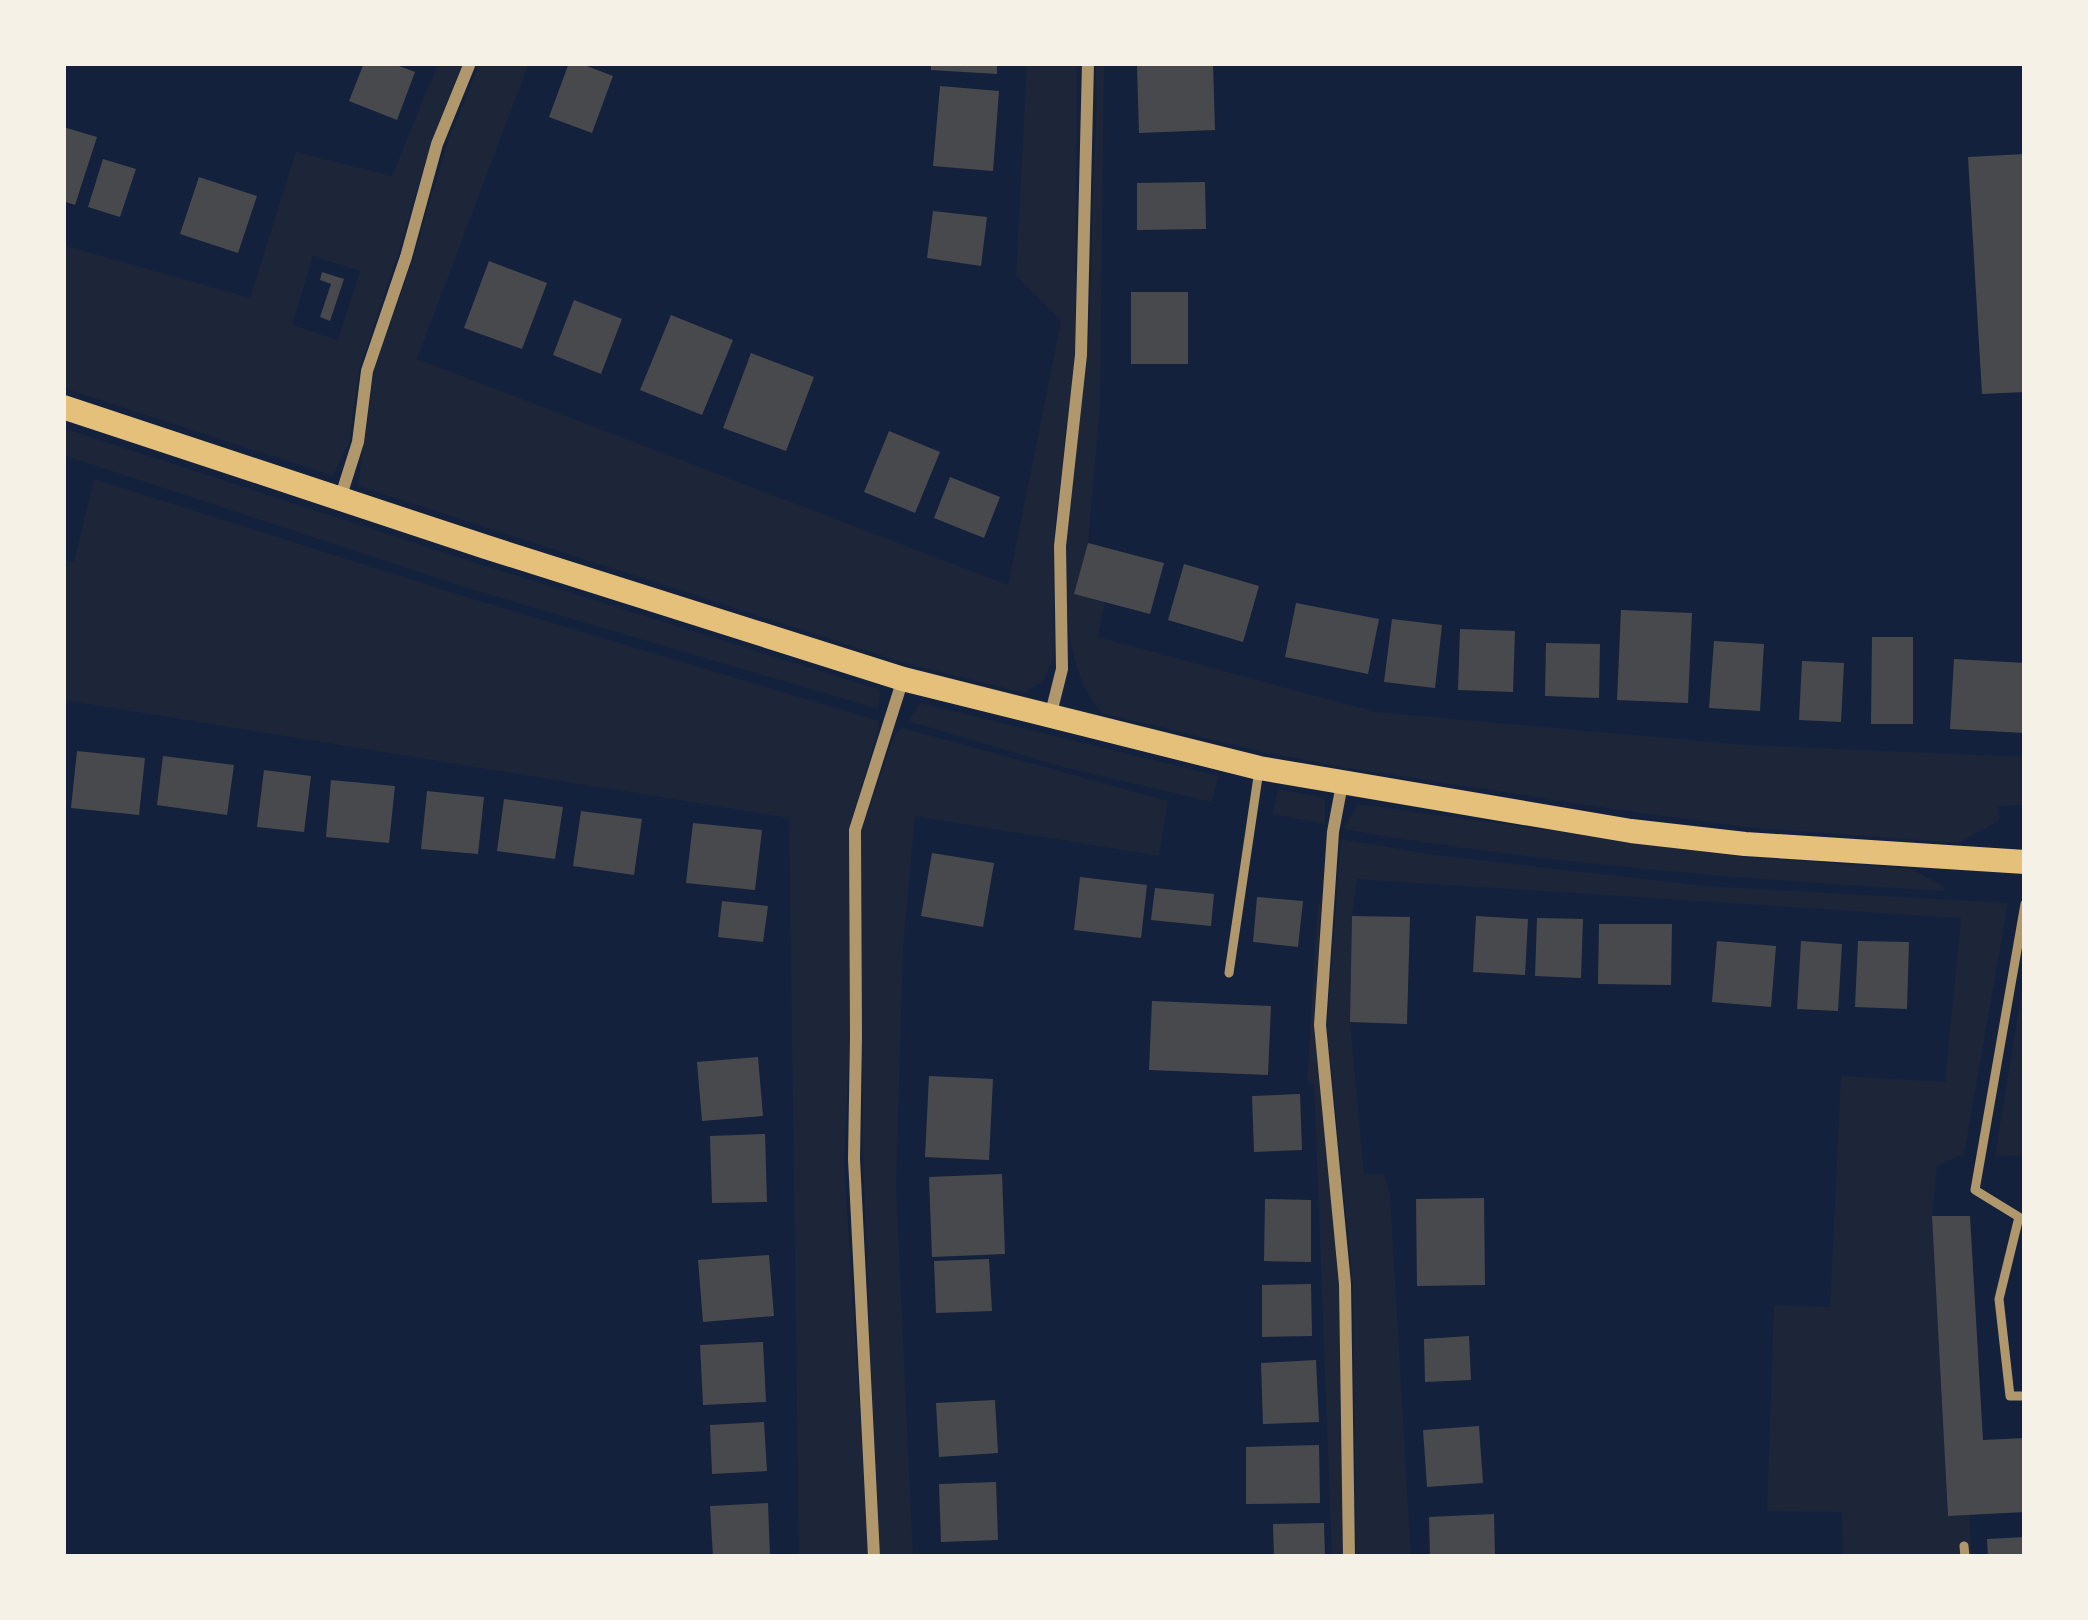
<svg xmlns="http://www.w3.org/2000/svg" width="2088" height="1620" viewBox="0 0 2088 1620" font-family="'Noto Sans',sans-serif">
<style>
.green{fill:#1d2539;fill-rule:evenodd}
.building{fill:#48494c}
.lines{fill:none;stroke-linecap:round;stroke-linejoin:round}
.service{stroke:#b1986c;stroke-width:9}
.minor{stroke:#b1986c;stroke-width:12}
.secondary{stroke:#e5c07b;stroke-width:24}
</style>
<rect width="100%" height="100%" fill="#14213d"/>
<path class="green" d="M438,63H463L431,142L398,254L359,370L349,442L333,476L63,388V245L250,298L296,152L392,176ZM313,256L360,271L338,340L292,325Z
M480,63H529L417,359L1008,585L1061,321L1016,276L1027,63H1077L1075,354L1053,545L1054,657L1043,681L1025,693L908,664L358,486L374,371L413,259L448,141Z
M1095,63H1104L1100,406L1088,543L1075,594L1105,603L1098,637L1376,712L1745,745L2025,757V819L2024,805L1998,806L1999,821L1958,843L1745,827L1626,811L1342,767L1259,751L1102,713C1035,640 1080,449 1087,356C1092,301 1091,246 1093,191C1094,149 1099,105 1095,63Z
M63,428L479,564L880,690L878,709L474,590L63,455Z
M94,479L473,599L879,721L878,731L849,828L850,1036L844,1161L869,1557H799L789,818L63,700V560L74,562Z
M920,703L1218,776L1212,802L1063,767L908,721Z
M903,728L1168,801L1159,856L915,816L903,949L896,1186L913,1557H878L863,1160L861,832L895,734Z
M1278,789L1325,798V824L1273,814Z
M1358,804L1744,857L1911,869L1943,886L1944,891C1743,879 1542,864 1343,829Z
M1341,839L1435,855L1704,886L2008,903L1964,1154L1937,1166L1932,1216L1948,1515L1970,1514L1971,1557H1843L1842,1512L1767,1511L1774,1305L1830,1307L1841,1076L1945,1082L1961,918L1357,879L1352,916L1350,1022L1364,1174H1384L1390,1195L1411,1557H1356L1353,1286L1327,1026Z
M1318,902L1321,905L1314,1026L1340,1284L1344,1557H1332L1314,1084L1307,1083Z
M2025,973V1155L1995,1156Z"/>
<path class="building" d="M364,63H391L415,72L397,120L349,101Z
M569,63H579L613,76L592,133L549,117Z
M931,63H997V74L931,70Z
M1213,63L1215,130L1139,133L1137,66Z
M940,86L999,91L993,171L933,166Z
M63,127L97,137L75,205L63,201Z
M2025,154V392L1982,394L1968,157Z
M103,159L136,169L120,217L88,207Z
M199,177L257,196L238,253L180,234Z
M1205,182L1206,229L1137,230V183Z
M933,211L987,217L981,266L927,258Z
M489,261L547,283L522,349L464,328Z
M322,272L344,279L330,321L320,317L331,284L320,280Z
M1131,292H1188V364H1131Z
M574,300L622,319L601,374L553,355Z
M671,315L733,340L702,415L640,390Z
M751,353L814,377L786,451L723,428Z
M889,431L940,452L915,513L864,492Z
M950,477L1000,497L984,538L934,518Z
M1088,543L1164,563L1150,614L1074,594Z
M1184,564L1259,586L1243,642L1168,620Z
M1296,603L1379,619L1368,674L1285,657Z
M1621,610L1692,613L1688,703L1617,700Z
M1392,619L1442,625L1435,688L1384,682Z
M1460,629L1515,631L1513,692L1458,690Z
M1872,637H1913V724H1871Z
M1714,641L1764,644L1760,711L1709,708Z
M1546,643L1600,644L1599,698L1545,696Z
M1954,659L2025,663V733L1950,729Z
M1802,661L1844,663L1841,722L1799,720Z
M77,751L145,758L139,815L71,808Z
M163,756L234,765L227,815L157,805Z
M264,770L311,776L304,832L257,827Z
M331,780L395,786L389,843L326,837Z
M427,791L484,797L478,854L421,849Z
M504,799L563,807L555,859L497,851Z
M581,811L642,819L634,875L573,866Z
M693,823L762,830L755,890L686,883Z
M932,853L994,863L983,927L921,916Z
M1080,877L1147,885L1141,938L1074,930Z
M1155,888L1214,894L1211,926L1151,920Z
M1257,897L1303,901L1298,947L1253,942Z
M722,901L768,906L763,942L718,937Z
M1352,916L1410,917L1407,1024L1350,1022Z
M1476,916L1528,919L1525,975L1473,972Z
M1537,918L1583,919L1581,978L1535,976Z
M1599,924H1672L1671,985L1598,984Z
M1717,941L1776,946L1771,1007L1712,1002Z
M1801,941L1842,944L1838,1011L1797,1009Z
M1858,941L1909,942L1907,1009L1855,1007Z
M1152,1001L1271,1006L1268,1075L1149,1070Z
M758,1057L763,1116L702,1121L697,1062Z
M929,1076L993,1079L989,1160L925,1157Z
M1300,1094L1302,1150L1254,1152L1252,1096Z
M765,1134L767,1202L712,1203L710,1136Z
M1002,1174L1005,1254L932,1257L929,1177Z
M1484,1198L1485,1285L1417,1286L1416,1199Z
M1265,1199L1311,1200V1262L1264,1261Z
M1932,1216H1970L1983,1440L2025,1438V1512L1948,1516Z
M769,1255L774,1316L703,1322L698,1260Z
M989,1259L992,1311L936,1313L934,1261Z
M1311,1284L1312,1336L1262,1337V1285Z
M1469,1336L1471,1380L1425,1382L1424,1339Z
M763,1342L766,1402L703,1405L700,1345Z
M1316,1360L1319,1422L1263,1424L1261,1363Z
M995,1400L998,1453L939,1457L936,1403Z
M764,1422L767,1471L712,1474L710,1425Z
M1479,1426L1483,1483L1427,1487L1423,1430Z
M1319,1445L1320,1503L1246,1504V1447Z
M996,1482L998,1540L941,1542L939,1484Z
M768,1503L770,1556L713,1557L710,1506Z
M1494,1514L1495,1557H1430L1429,1517Z
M1324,1523L1325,1557H1274L1273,1524Z
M2025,1537V1557H1988L1987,1539Z"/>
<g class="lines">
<path class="service" d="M2025,904L1975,1190L2019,1217L1999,1299L2010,1396H2025
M1229,973L1259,770
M1964,1546L1965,1557"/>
<path class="minor" d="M340,499L358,442L367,371L406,257L437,144L470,63
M1050,717L1062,669L1060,546L1081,355L1088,63
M1342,784L1333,832L1320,1025L1345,1284L1349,1557
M874,1557L854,1159L856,1036L855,830L903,679"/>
<path class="secondary" d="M63,407L486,547L903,679L1259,768L1631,831L1745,844L2025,862"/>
</g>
<rect width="2088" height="1620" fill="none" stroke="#f6f1e7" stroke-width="132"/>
</svg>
